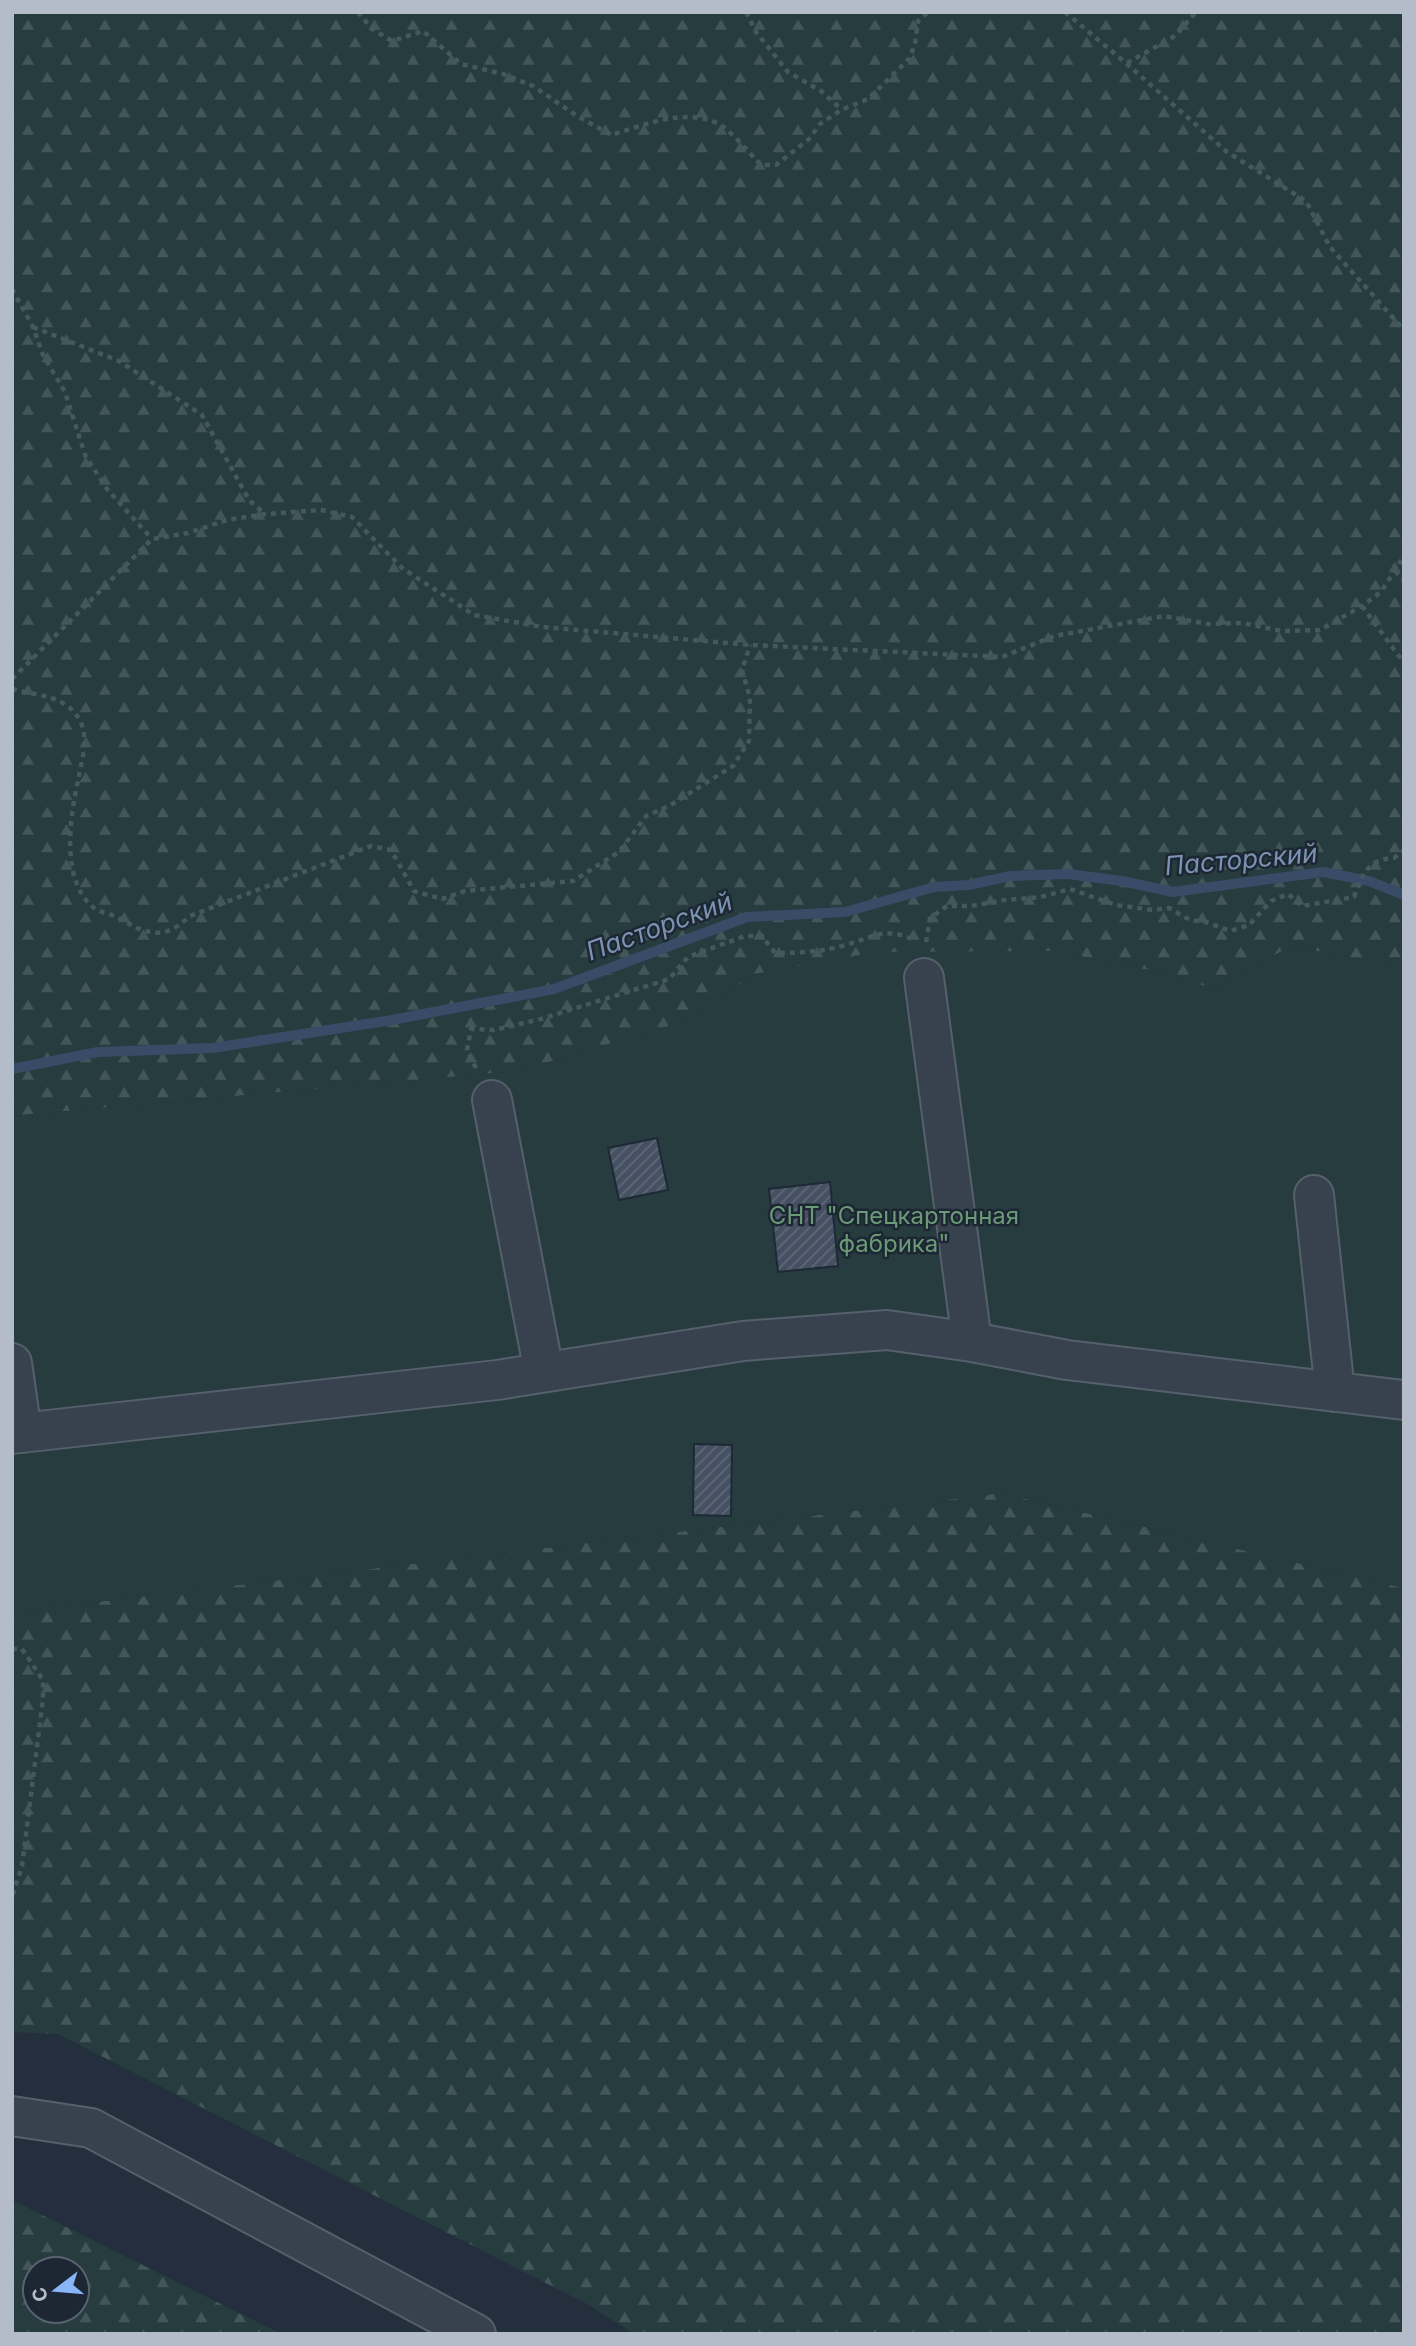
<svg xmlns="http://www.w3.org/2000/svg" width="1416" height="2346" viewBox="0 0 1416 2346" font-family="Inter,sans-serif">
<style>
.forest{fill:url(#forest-firs);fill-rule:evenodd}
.green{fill:#263c3f}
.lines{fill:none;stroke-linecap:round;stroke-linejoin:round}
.stream{stroke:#394c67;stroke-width:10}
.building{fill:url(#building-hatch);stroke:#1f2835;stroke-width:2}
.street-casing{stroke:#565f6c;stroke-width:42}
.path{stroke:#44595c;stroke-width:4.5;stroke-dasharray:5 5;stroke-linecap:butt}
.street{stroke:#38414e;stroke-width:38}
.labels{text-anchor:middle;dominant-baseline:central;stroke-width:5;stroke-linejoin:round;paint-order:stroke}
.park-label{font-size:24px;fill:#6b9a76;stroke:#1d2633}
.water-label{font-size:26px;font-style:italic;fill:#7c92b1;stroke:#1d2633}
</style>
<defs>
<pattern id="forest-firs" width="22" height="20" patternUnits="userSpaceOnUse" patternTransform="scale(1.75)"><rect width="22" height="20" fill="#263c3f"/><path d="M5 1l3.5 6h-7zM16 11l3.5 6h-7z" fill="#435659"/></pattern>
<pattern id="building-hatch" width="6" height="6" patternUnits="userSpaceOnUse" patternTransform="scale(1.75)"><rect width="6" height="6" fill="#455162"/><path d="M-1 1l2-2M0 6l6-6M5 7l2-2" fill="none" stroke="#5d6877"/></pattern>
</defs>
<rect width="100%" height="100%" fill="#242f3e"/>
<path class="forest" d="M12,12H1404V968L1291,946L1215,989L1148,970L1056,951L754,974L689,1020L519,1071L12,1116Z
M1001,1493L1404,1588V2334H634L589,2305L58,2034L12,2032V1612Z
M12,2200L281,2334H12ZM35,2269H77V2311H35Z"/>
<path class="green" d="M1291,946L1404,968V1588L1001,1493L12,1612V1116L519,1071L689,1020L754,974L877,952L1056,951L1148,970L1215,989Z"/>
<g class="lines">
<path class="stream" d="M12,1069L98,1052L213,1048L392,1020L554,989L747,917L845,912L934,887L969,885L1010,876L1068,874L1122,881L1173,892L1323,872L1369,881L1404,895"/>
</g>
<path class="building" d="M657,1138L668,1190L619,1200L608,1148Z
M830,1182L838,1266L778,1272L769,1189Z
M694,1444L732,1445L731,1516L693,1515Z"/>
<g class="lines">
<g class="street-casing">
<path id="street" d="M924,978L972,1342
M492,1100L544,1372
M1314,1195L1335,1392
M12,1363L22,1433
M12,1434L497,1380L743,1341L887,1330L972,1342L1067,1360L1404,1400
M12,2116L91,2128L476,2334"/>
</g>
<path class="path" d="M358,12L372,29L392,41L423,31L461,64L503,74L533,86L574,114L611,135C645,125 682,108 717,123C728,127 751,155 761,165H776L809,139L820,124L841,110L868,99L909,59L915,44L918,21L928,12
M746,12L756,32L788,72L821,91L841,109
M1065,12L1127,64L1227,152L1306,201L1330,247L1404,330
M1127,63L1175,36L1196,12
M12,289L33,327L43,355L65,392L85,455L107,489L152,539
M33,327L119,361L202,415L249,500L265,514
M1395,571L1404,580
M1362,606L1404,663
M12,679L152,539L188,533L227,520L266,514L321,510L352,517L402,568L474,615L543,627L750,645L1002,657L1054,636L1164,616L1208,624L1243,623L1281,631L1320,630L1362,606L1381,592L1404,556
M12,689C37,696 69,695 81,723C89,741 81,762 78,781C70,817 60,881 94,908C99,912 108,913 114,916C124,920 131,926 142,930C164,937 174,930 190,916L371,846L391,850L414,891L442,899L465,891L573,881L619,852L646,816L669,806L733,766L749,741L750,698L742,670L750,645
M926,942L930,918L947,906H971L1005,900L1041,897L1070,889L1116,905L1152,910L1169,908L1190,920L1206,922L1230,931L1249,925L1271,901L1288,894L1302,906L1354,897C1362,875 1368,859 1394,858L1404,850
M476,1068L467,1050L471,1029L494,1030L541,1019L669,979L688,957L745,936H762L775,953C797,953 820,952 842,946C873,938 884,925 916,941
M12,1649H22L43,1680V1699L22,1866L12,1897"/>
<use href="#street" class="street"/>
</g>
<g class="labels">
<g class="park-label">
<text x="894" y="1215">СНТ "Спецкартонная<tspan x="894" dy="28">фабрика"</tspan></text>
</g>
<g class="water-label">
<text transform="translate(1241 859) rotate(-5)">Пасторский</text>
<text transform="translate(659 926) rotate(-20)">Пасторский</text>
</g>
</g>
<rect width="1416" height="2346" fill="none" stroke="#b4bcc9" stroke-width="28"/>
<g transform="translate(56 2290) rotate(254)"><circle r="33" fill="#1d2633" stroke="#59626f" stroke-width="2"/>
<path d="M0-5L12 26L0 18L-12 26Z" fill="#8ab4f8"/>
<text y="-10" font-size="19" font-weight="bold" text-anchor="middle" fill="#b4bcc9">С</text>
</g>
</svg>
